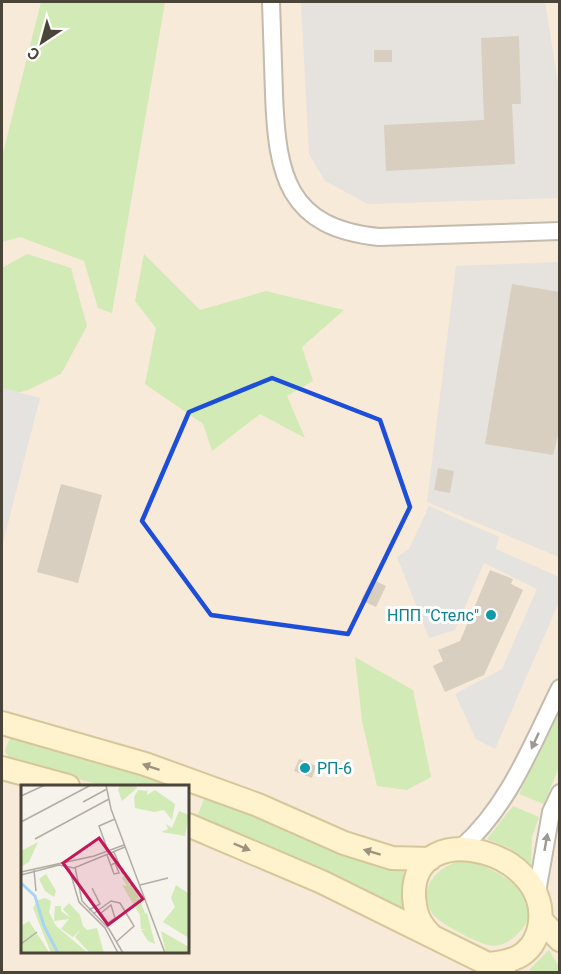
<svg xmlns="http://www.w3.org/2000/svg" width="561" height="974" viewBox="0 0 561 974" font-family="Roboto,sans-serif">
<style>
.commercial{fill:#f7ead8;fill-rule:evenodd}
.industrial{fill:#e6e2dd}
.green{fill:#d2eab5}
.parking{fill:#e5e3e0}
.building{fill:#d8cfc1}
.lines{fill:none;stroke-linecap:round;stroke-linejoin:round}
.street-casing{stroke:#c2bbae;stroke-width:20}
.secondary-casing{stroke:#d6c79b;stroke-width:26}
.street{stroke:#fff;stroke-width:16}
.secondary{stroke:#fff3cd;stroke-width:22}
.oneway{fill:#9c9892}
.oneway2{fill:#9c937c}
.marked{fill:none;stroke:#1d4ed8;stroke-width:4.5;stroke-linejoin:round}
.culture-dot{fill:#0f9aa8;stroke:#fff;stroke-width:2}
.labels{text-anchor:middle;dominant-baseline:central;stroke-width:6;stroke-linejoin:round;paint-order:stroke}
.culture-label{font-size:16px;fill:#0d838f;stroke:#fff;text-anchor:end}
.inset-river{fill:none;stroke:#a9d4f2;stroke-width:3}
.inset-road{fill:none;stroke:#b2ada4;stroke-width:1.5}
.view{fill:#c2185b;fill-opacity:0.15;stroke:#c2185b;stroke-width:3}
.inset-edge{fill:none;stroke:#4b4439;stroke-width:3}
</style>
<rect width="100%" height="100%" fill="#f6f3ec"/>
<path class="commercial" d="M2,2H559V972H2ZM22,786H188V952H22Z"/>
<path class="industrial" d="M301,2H545L559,89V198L368,204L325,181L309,154Z
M559,262V557L427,502L456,266Z"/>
<path class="green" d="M41,2H165L112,313L98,308L84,261L20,237L2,242V157Z
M27,254L71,268L87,326L61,374L28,390L2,397V268Z
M144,254L200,310L266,291L344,310L302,347L313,381L287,396L305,438L260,414L212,451L203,424L145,384L156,328L135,301Z
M355,657L413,690L431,777L407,790L377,786L362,721Z
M559,711V767L544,804L519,794Z
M14,736L181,786H103L10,759L5,751L9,740Z
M206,794L359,860L410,870L405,914C339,875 268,847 197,817Z
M513,806L539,817L532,837L531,864L509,848L487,839Z
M462,860C500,867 561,904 509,941C503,945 495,947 488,945C476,942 439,924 432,913C416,887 439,866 462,860Z
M549,950L559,967V972H534L529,970Z"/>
<path class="parking" d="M3,388L40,398L2,547V395Z
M429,506L499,537L496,549L559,577V602L495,749L476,739L455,694L502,669L537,589L484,563L455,630L429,638L397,557L409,549Z"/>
<path class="building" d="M519,36L521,104H512L515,164L386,171L384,125L484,120L481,38Z
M374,50H392V62H374Z
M512,284L560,292V428L553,455L485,444Z
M438,468L454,471L450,493L434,490Z
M61,484L102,495L78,583L37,572Z
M490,570L513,579L511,584L523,590L484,675L445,692L433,666L443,661L438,650L460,641Z
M372,579L386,586L376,607L361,600Z
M299,759L316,766L312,778L294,771Z"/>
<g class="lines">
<g class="street-casing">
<path id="street" d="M271,2C272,32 273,63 274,94C277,175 287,228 379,237L560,231
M461,848C509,806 532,744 560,688
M537,892L551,812L560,793"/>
</g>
<g class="secondary-casing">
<path id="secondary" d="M2,723L145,764L258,805L344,843L392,858L430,859
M2,768L68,786
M188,825L322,882L504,972
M541,920L560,940
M432,936C419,924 415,913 414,896C411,812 561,852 538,932C530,957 511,962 488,964"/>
</g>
<use href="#street" class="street"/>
<use href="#secondary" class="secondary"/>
</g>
<defs><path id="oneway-solid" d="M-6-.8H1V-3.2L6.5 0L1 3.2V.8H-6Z" transform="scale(1.5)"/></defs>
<g class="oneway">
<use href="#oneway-solid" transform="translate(535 741) rotate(115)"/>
<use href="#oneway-solid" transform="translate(546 842) rotate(-80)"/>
</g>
<g class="oneway2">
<use href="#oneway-solid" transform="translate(151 767) rotate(-161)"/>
<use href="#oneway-solid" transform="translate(242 847) rotate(23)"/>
<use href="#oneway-solid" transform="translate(372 852) rotate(-163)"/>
</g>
<path class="marked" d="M272,378L380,420L410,507L348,634L211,615L142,521L189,412Z"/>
<g class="culture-dot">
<circle cx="491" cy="615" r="6"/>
<circle cx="305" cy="768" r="6"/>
</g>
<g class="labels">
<g class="culture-label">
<text x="479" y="615">НПП "Стелс"</text>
<text x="317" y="768" text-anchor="start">РП-6</text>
</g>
</g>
<g transform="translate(21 785)">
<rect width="168" height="168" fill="#f6f3ec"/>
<path d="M99,0H114L116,3L101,16L97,5ZM127,2L126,10L134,5L154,19L151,35L143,25L133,27L114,23L113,12L117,5L126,6ZM158,26L168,30L164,51L140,47L147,44L145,39L151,43ZM17,57L8,77L0,82V66ZM105,88L110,94L107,101L112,98L124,128L119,130L126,128L134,159L127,156L120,145H125L120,144L119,130L101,100L106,101L101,93ZM25,89L35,106L33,112L24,106L18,94ZM155,100L168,109V153L142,137L154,122L150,113ZM24,113L30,116L28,127L35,141L67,168H30L12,123L17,115ZM48,118L59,130L62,141L66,145L76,143L83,168H69L54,152L60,144L52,152L40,144L48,134L33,136L34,121H40V126L50,133L42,124ZM8,136L26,164L28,168H0V141ZM140,146L168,162V168H145Z" fill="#d2eab5"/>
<path class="inset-river" d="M0,98L14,111L23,141L37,168"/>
<path class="inset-road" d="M85,0L90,24L144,168M0,11L24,0M62,17L86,4M0,37L70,0M14,54L88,14M87,66L78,41L94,34M93,67L102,89M86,70L93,89L98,88L94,78L90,80M54,82L61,116L88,144L102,168M48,83L58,117L84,143L97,168M13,85L15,106M0,87L73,71L103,60M0,90L38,80L53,83L104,62M119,100L147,93M68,125L79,119L71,103M72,129L90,116L99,118L113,141L95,157M85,139L94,133L90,120L80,128L87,138M0,159L16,147"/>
<path class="view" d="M78,53L122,114L87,140L42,78Z"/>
<rect width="168" height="168" class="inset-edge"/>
</g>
<rect width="561" height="974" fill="none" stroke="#4b4439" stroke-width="6"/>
<g transform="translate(42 42) rotate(216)" stroke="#ffffff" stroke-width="4.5" paint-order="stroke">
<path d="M0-4.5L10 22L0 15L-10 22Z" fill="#4b4439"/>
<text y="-9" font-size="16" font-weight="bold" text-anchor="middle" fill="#4b4439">С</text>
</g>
</svg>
